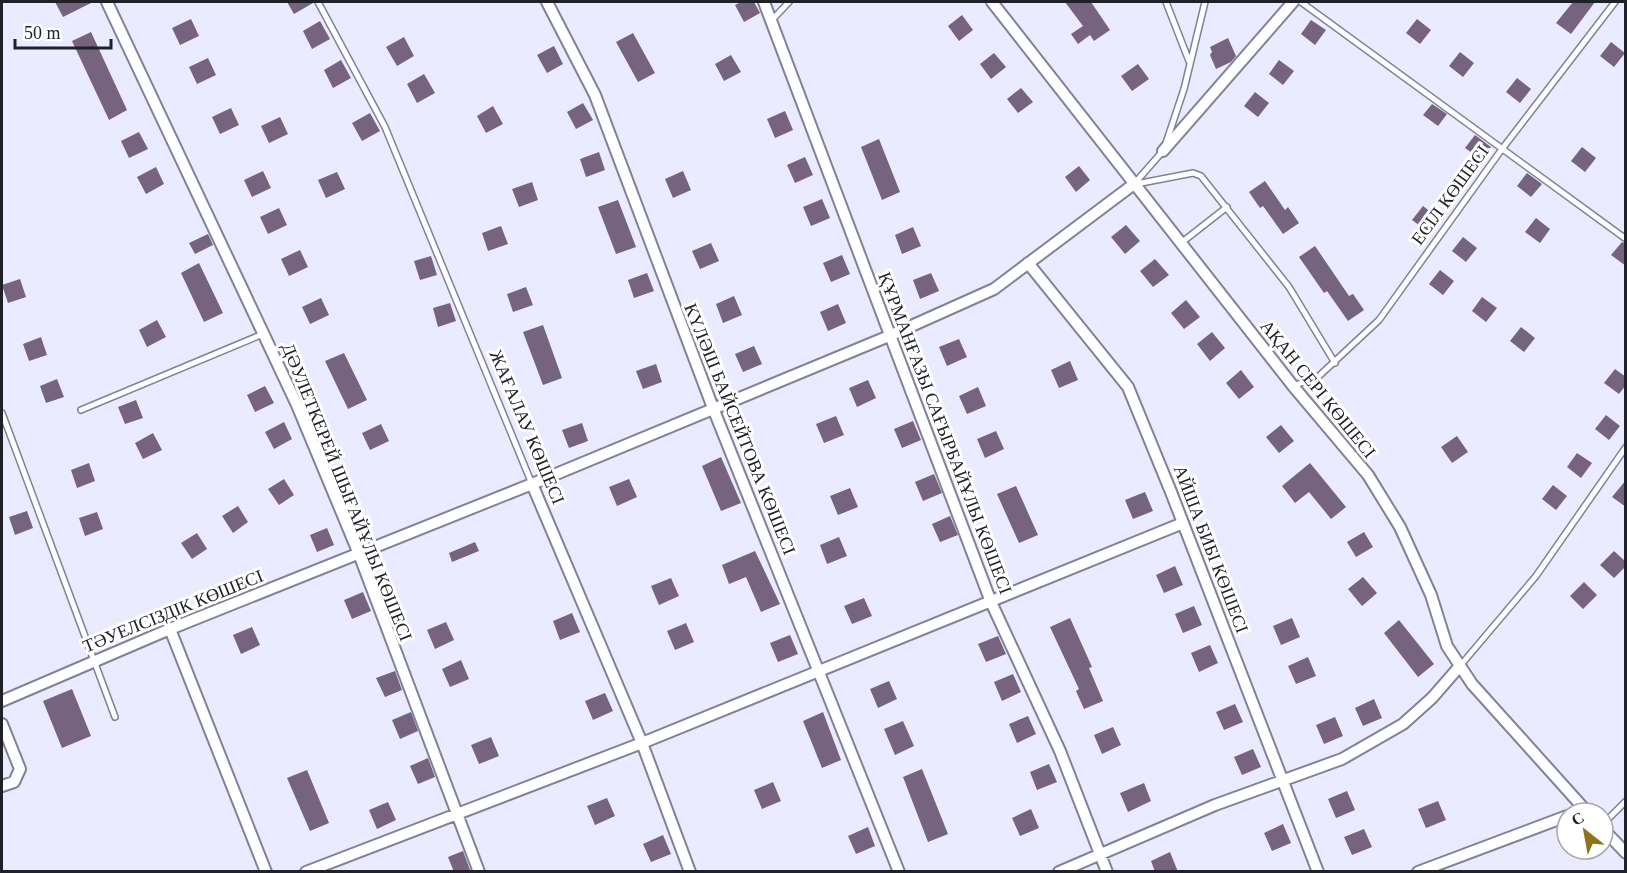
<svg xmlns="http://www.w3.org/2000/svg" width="1627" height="873" viewBox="0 0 1627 873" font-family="'Times New Roman',serif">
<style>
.building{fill:#76637e}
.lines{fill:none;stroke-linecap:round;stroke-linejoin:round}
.lane-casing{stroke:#818298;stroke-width:8}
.street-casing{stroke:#818298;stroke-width:14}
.lane{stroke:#fff;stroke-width:5}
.street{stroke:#fff;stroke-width:10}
.labels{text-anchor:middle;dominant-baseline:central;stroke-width:6;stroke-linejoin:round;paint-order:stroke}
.street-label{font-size:18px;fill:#202029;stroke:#fff}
</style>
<rect width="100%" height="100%" fill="#eaebfe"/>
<path class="building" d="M55,2H93L63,17Z
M287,2H313V3L294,14Z
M741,2H754L760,13L744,22L735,5Z
M1065,2H1091L1110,30L1094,41L1090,35L1078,44L1071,34L1083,26Z
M1573,2H1595L1571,34L1556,23Z
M962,15L973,30L959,41L948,26Z
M191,19L199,36L180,45L172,28Z
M1417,19L1431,30L1420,44L1406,33Z
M1311,20L1326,30L1315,45L1301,34Z
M320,21L330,39L312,49L303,31Z
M91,32L127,110L109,120L72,41Z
M633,33L655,73L638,82L616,42Z
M404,37L414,56L397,66L386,47Z
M1228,38L1236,56L1231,62L1216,69L1210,55L1212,52L1210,47Z
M1611,42L1625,53L1614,67L1600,56Z
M554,46L563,64L547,73L537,55Z
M1460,52L1474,63L1463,77L1449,66Z
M994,53L1006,67L991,79L980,64Z
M731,55L741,72L724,81L715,64Z
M208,58L216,75L197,84L189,67Z
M341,60L351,78L333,88L324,70Z
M1279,60L1294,71L1283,85L1269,74Z
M1138,64L1149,79L1132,91L1121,76Z
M424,74L435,93L417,103L407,84Z
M1517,78L1531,89L1520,103L1506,92Z
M1021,88L1033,102L1018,113L1007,99Z
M1255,92L1269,103L1258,117L1244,106Z
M583,103L593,120L576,129L567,112Z
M1432,104L1447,114L1438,126L1423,115Z
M493,106L503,124L486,133L477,116Z
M231,108L239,125L220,134L212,117Z
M785,111L793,130L775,138L767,119Z
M370,113L380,131L362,141L352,123Z
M280,117L288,134L269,143L261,126Z
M139,132L148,149L129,158L121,141Z
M1475,135L1491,147L1482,160L1465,148Z
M879,139L900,192L882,200L861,147Z
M1582,147L1596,158L1585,172L1571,161Z
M599,152L605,170L586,177L580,159Z
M805,157L813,175L795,183L787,165Z
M1079,166L1090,180L1076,192L1065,177Z
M156,167L164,184L146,194L137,177Z
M263,171L271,188L252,197L244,180Z
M683,171L691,190L673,198L665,179Z
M337,172L345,189L326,198L318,180Z
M1527,173L1542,184L1531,197L1517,186Z
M1265,181L1285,210L1288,207L1299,223L1283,234L1263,206L1260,208L1249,192Z
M532,182L538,200L519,207L512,189Z
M822,199L830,218L811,226L803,207Z
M618,200L636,247L616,254L598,207Z
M1423,206L1437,217L1427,231L1412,220Z
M279,208L287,225L268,234L260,217Z
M1536,218L1550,229L1540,243L1525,232Z
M1126,225L1140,241L1125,254L1111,237Z
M501,226L508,244L488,251L482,233Z
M913,227L921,246L902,254L895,235Z
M208,234L213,245L195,254L189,243Z
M1463,237L1477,248L1466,262L1452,251Z
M1622,242L1626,244V266L1611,255Z
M711,243L719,261L700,269L692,251Z
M1315,246L1349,296L1353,294L1364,310L1348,321L1327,291L1324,293L1299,257Z
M300,250L308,267L289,276L281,259Z
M842,255L850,274L831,282L823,263Z
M431,256L437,275L420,280L414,261Z
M1155,259L1169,275L1153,287L1140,271Z
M199,263L223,313L204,322L181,273Z
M1440,270L1454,281L1443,295L1429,284Z
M647,273L654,291L634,298L628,280Z
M931,273L939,291L920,299L913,280Z
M20,279L26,297L8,303L2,285Z
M526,287L533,305L513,312L507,294Z
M734,296L742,315L723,323L716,304Z
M1482,297L1497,308L1486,322L1472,311Z
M321,298L329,315L310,324L302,307Z
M1186,300L1200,317L1184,329L1171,313Z
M450,303L456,321L438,327L433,308Z
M838,304L846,323L828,331L820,312Z
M157,320L166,337L147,347L139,330Z
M543,325L562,378L543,385L523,332Z
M1521,327L1535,338L1524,352L1510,341Z
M1212,332L1225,348L1210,361L1197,344Z
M41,337L47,355L29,361L23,344Z
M959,339L967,357L947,366L939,347Z
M754,346L762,364L743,372L735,354Z
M344,353L367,400L348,409L325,361Z
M1070,361L1078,380L1059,388L1051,370Z
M656,364L662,382L643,389L636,371Z
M1615,369L1626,377V385L1619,394L1604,383Z
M1241,370L1254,387L1239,399L1226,383Z
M57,379L64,397L46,403L40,386Z
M868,380L876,398L857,407L849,388Z
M265,386L274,403L255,412L247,395Z
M978,387L986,406L967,414L959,396Z
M136,400L143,418L125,424L118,407Z
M1606,415L1620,426L1609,440L1595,429Z
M836,416L844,435L824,443L816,424Z
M913,421L921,440L902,448L894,429Z
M284,422L292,439L274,449L265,432Z
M582,423L588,441L569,448L562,430Z
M381,424L389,441L370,450L362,433Z
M1281,425L1294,441L1279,453L1266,437Z
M996,431L1004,449L985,458L977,439Z
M153,433L162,450L143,459L135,443Z
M1457,436L1468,452L1452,463L1441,447Z
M1577,453L1592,463L1581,478L1567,467Z
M721,457L741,503L721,511L702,466Z
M89,463L95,481L77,488L71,470Z
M1310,463L1346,507L1331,519L1309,492L1295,503L1282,486Z
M934,474L942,493L923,501L915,482Z
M284,479L294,495L279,505L268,489Z
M629,479L637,497L617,506L609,487Z
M1626,480V507L1612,497Z
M1553,485L1567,496L1556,510L1542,499Z
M1016,486L1038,535L1019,543L997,494Z
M850,488L858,507L838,515L830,496Z
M1145,492L1153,511L1133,519L1125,500Z
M238,506L248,522L233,533L222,516Z
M27,511L33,528L15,535L9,517Z
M97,512L103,529L85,536L79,518Z
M950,516L958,535L940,542L932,524Z
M327,528L334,545L317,552L310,535Z
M1364,532L1373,547L1356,557L1347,542Z
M197,533L207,549L192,559L181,543Z
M839,537L847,556L827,564L820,545Z
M475,542L479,551L452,562L449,553Z
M755,551L780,604L761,612L746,577L729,584L722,565Z
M1614,551L1626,562V566L1614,578L1600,565Z
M1175,566L1183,585L1164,593L1156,575Z
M1363,577L1377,593L1362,606L1348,589Z
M671,578L679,596L659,605L651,586Z
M1584,582L1597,595L1583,609L1570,596Z
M363,592L371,611L352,619L344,600Z
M864,598L872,616L852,624L844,606Z
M1194,606L1202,625L1183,633L1175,614Z
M572,613L580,632L560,640L553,621Z
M1070,618L1092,667L1089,668L1103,701L1084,709L1076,691L1079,689L1050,627Z
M1292,618L1300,637L1281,645L1273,626Z
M1399,620L1434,664L1418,677L1384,633Z
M446,622L454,640L435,649L427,630Z
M686,623L694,642L675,650L667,631Z
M252,627L260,645L241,654L233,635Z
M790,635L798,654L778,662L770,643Z
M998,636L1006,654L986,662L978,644Z
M1210,645L1218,663L1199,672L1191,653Z
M1308,657L1316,676L1296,684L1288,666Z
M461,660L469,679L450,687L442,669Z
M395,671L402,690L385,697L376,678Z
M1013,674L1021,692L1002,701L994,682Z
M889,681L897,699L878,708L870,689Z
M72,689L91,736L62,748L43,701Z
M605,693L613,711L593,720L585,701Z
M1374,699L1382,718L1363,726L1355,708Z
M1235,704L1243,722L1224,730L1216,712Z
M411,712L418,731L400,739L392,720Z
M823,712L841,760L822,768L803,721Z
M1028,716L1036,734L1017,743L1009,724Z
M1335,717L1343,736L1324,744L1316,725Z
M903,721L914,746L895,755L884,729Z
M1113,727L1121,745L1102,754L1094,735Z
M491,737L499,756L479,764L471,745Z
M1253,749L1261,767L1242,775L1234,757Z
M428,758L435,777L418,784L410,766Z
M1049,764L1057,782L1037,790L1030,772Z
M922,769L948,834L928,842L903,777Z
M307,770L329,823L310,831L287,778Z
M773,782L781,801L762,809L754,790Z
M1144,783L1151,801L1128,812L1120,793Z
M1347,791L1355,810L1336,818L1328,799Z
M607,798L615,816L595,825L587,806Z
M1438,801L1446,820L1426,828L1418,809Z
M388,802L396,820L377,829L369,810Z
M1031,809L1039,828L1020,836L1012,818Z
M1283,824L1291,843L1272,851L1264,833Z
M868,827L875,846L856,854L848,836Z
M1364,829L1372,847L1352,855L1344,837Z
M663,835L671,854L651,862L643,844Z
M463,851L470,870L454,872L448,857Z
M1170,852L1178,872H1155L1151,861Z"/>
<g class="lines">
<g class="lane-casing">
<path id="lane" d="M318,2L385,127L532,484
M1166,2L1189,61
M1301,2L1626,239
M771,21L789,2
M1166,143L1184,89L1205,2
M1134,184L1163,151
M1136,184L1193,173L1201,176L1289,287L1335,363
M1181,243L1227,207
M1293,386L1319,376L1379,320L1502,149L1615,2
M81,410L263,334
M2,413L115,717
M1460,666L1536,576L1626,447
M1603,824L1626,801"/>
</g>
<g class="street-casing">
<path id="street" d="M107,2L297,405L359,554L479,872
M547,2L595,95L713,408L899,872
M764,2L991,602L1060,751L1107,872
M992,2L1293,386L1368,475L1400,527L1431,595L1447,646L1472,684L1588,813
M1163,151L1293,2
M1028,263L1128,387L1171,492L1318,872
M532,484L642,743L690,872
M170,629L266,872
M2,701L170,629L532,484L889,336L994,289L1134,184
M2,724L20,769L14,782L2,786
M1603,829L1626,853
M306,872L642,743L1183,523
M1059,872L1215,805L1342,759L1403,724L1432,698L1459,667
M1418,872L1567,816"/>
</g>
<use href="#lane" class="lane"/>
<use href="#street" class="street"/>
</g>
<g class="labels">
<g class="street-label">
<text transform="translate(1450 195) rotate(-54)">ЕСІЛ КӨШЕСІ</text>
<text transform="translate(1318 389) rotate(51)">АҚАН СЕРІ КӨШЕСІ</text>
<text transform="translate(527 427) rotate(67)">ЖАҒАЛАУ КӨШЕСІ</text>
<text transform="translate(740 429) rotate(68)">КҮЛӘШ БАЙСЕЙТОВА КӨШЕСІ</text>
<text transform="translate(945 433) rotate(69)">ҚҰРМАНҒАЗЫ САҒЫРБАЙҰЛЫ КӨШЕСІ</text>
<text transform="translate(347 492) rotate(68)">ДӘУЛЕТКЕРЕЙ ШЫҒАЙҰЛЫ КӨШЕСІ</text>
<text transform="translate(1211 549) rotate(69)">АЙША БИБІ КӨШЕСІ</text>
<text transform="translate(173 611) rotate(-22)">ТӘУЕЛСІЗДІК КӨШЕСІ</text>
</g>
</g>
<rect width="1627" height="873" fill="none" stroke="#202029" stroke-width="6"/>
<g transform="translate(1585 831) rotate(329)"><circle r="28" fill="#ffffff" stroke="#a6a6a9" stroke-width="1.5"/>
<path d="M0-4.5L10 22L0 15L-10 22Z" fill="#8f7318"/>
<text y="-9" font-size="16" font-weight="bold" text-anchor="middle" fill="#202029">С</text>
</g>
<path d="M15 39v9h96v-9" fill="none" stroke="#202029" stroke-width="3"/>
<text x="24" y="39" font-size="18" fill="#202029" stroke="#ffffff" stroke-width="4.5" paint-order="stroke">50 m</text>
</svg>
